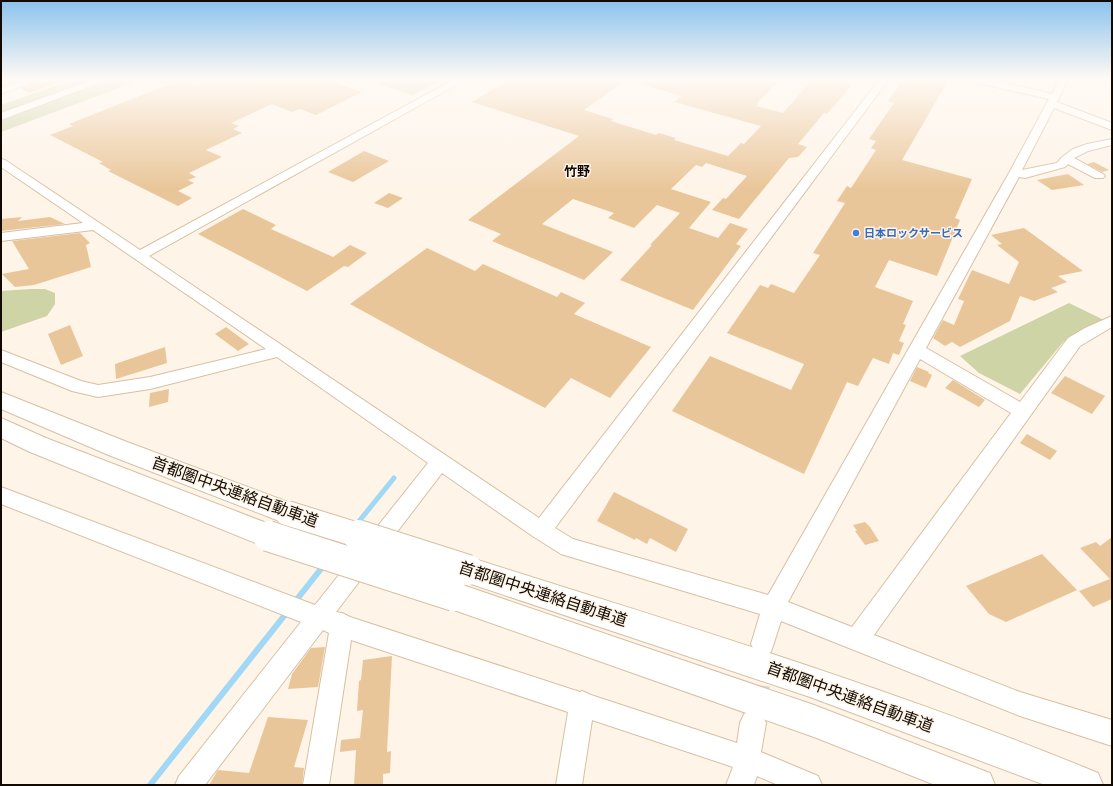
<svg xmlns="http://www.w3.org/2000/svg" width="1113" height="786" viewBox="0 0 1113 786" font-family="Raleway,'Noto Sans JP',sans-serif">
<style>
.green{fill:#cfd4a7}
.lines{fill:none;stroke-linecap:round;stroke-linejoin:round}
.stream-far1{stroke:#a0d8f6;stroke-width:5}
.stream{stroke:#a0d8f6;stroke-width:6}
.building{fill:#e9c699}
.minor-tunnel{stroke:#dbd1c6;stroke-width:24;stroke-dasharray:24 12;stroke-linecap:butt}
.minor-casing{stroke:#d7c0a2;stroke-width:2}
.highway-casing{stroke:#d7c0a2;stroke-width:2}
.minor{fill:#fff;fill-rule:evenodd}
.highway{fill:#fff;fill-rule:evenodd}
.highway-bridge-far1-casing{stroke:#d7c0a2;stroke-width:26;stroke-linecap:butt}
.highway-bridge-casing{stroke:#d7c0a2;stroke-width:32;stroke-linecap:butt}
.highway-bridge-far1{stroke:#fff;stroke-width:24}
.highway-bridge{stroke:#fff;stroke-width:30}
.shop-dot{fill:#3f7fe0;stroke:#fef4e8;stroke-width:1.5}
.labels{text-anchor:middle;dominant-baseline:central;stroke-width:3;stroke-linejoin:round;paint-order:stroke}
.far-shop-label{font-size:11px;font-weight:bold;fill:#366cbe;stroke:#fef4e8;text-anchor:start}
.far-quarter-label{font-size:13px;font-weight:bold;fill:#120a02;stroke:#fef4e8}
.near-street-label{font-size:16px;fill:#120a02;stroke:#fef4e8}
</style>
<rect width="100%" height="100%" fill="#fef4e8"/>
<path class="green" d="M75,79H143L1,132V105Z
M388,79H442L413,95L379,84Z
M30,289H45L55,293V304L47,316L1,332V291Z
M1069,303L1106,321L1064,341L1020,394L979,373L960,356Z"/>
<g class="lines">
<path class="stream-far1" d="M356,525L394,478"/>
<path class="stream" d="M294,603L324,565
M150,785L288,611"/>
</g>
<path class="building" d="M41,79H63V81L29,93L20,88Z
M182,79L196,85L209,79H326L362,92L316,115L300,109L292,112L272,104L231,123L239,126L233,129L242,133L206,150L222,157L189,173L196,177L188,180L194,183L178,191L192,198L178,206L108,171L111,170L99,163L103,162L50,135L73,126L69,124Z
M510,79H628L584,110L613,119L611,121L656,135L659,133L676,138L674,140L728,156L741,143L744,144L761,126L674,102L682,96L636,83L637,79H781L757,103L759,104L756,106L783,113L813,79H841L851,86L827,114L824,113L798,144L807,147L798,157L789,158L739,219L712,210L723,198L726,199L747,176L706,163L702,167L696,165L671,189L711,202L689,228L718,238L730,223L748,229L736,244L741,246L693,310L620,280L652,245H650L680,213L657,205L634,228L608,218L614,213L573,199L542,224L613,252L584,280L492,241L501,234L468,220L579,136L472,102Z
M903,79H949L902,160L972,179L955,218L960,220L937,276L889,260L875,287L913,301L903,324L906,325L899,341L904,343L899,355L893,353L889,364L873,358L858,386L847,382L804,474L672,411L710,356L791,390L804,364L727,333L760,285L768,288L771,284L794,293L820,255L813,253L845,203L837,201L847,186L851,188L876,150L871,148L876,141L869,139L894,103L888,101Z
M364,151L389,161L353,182L328,172Z
M1094,162L1109,170L1102,172L1087,164Z
M1068,174L1084,185L1052,190L1037,180Z
M389,193L403,198L388,208L374,203Z
M243,209L276,225L271,229L333,257L350,245L367,253L348,267L344,266L307,291L198,234Z
M22,217L18,221L50,217L65,224L1,231V219Z
M1024,228L1083,271L1058,276L1067,282L1051,288L1058,292L1034,301L1020,296L1010,321L960,347L952,342L945,346L933,338L943,320L954,325L964,301L958,299L972,270L1009,284L1019,262L997,245L1002,244L991,235Z
M80,233L90,243L86,245L91,267L34,285L15,287L2,274L29,269L12,241Z
M427,248L475,271L483,264L557,297L561,292L585,303L574,314L651,347L610,398L571,378L545,408L434,350L350,304Z
M70,325L83,356L61,365L48,334Z
M226,327L249,344L238,351L215,334Z
M165,347L167,363L116,379L115,364Z
M917,367L929,372L928,373L932,375L926,388L910,381Z
M1065,376L1105,396L1092,414L1051,393Z
M953,380L985,400L979,407L945,388Z
M169,389L168,402L149,407L150,393Z
M1027,434L1057,451L1050,460L1020,443Z
M614,492L688,529L676,552L650,538L647,544L636,538L635,540L597,521Z
M865,522L870,527L879,541L865,545L855,531H857L853,525Z
M1112,537V599L1093,607L1079,591L1110,579L1080,548L1096,542L1100,546Z
M1042,554L1077,590L1006,622L989,614L966,586Z
M325,647L318,687L288,689L292,674L311,648Z
M392,656L387,752L391,751L390,773L383,774V785H354L356,750L340,752L341,740L360,738L363,710L357,711L359,681L361,680L363,660Z
M268,717L308,720L294,767L304,768L302,785H209L218,770L249,773Z"/>
<g class="lines">
<path class="minor-tunnel" d="M755,709L761,658"/>
<g class="minor-casing">
<path id="minor" d="M26,79H40L1,94V88Z
M95,79H109L1,120V113Z
M455,79H467L149,256L539,518L880,79H889L555,528L573,539L768,595L1009,173L1049,99L973,82L969,79H988L1052,94L1059,79H1068L1057,102L1112,123V130L1054,108L1022,170L1057,163L1062,157L1073,149L1087,144L1112,139V145L1088,151L1074,158L1103,174L1105,176L1103,178H1095L1068,164L1065,167L1025,178L1019,177L926,348L1020,402L1068,338L1085,328L1112,316V327L1080,346L874,635L1020,692L1112,720V746L1020,716L781,621L771,652L763,656L755,652L751,644L760,614L561,554L534,537L442,473L336,612L342,613L350,617L580,692L582,691L591,695L737,743L740,723L744,714L753,710L762,714L766,723L761,752L818,776L822,785H778L757,776L754,785H726L733,767L592,720L582,785H556L568,712L351,640L329,785H303L329,633L323,630L205,785H175L179,776L301,622L1,504V487L315,605L428,463L277,357L150,389L98,397L72,391L1,362V350L81,381L98,385L150,377L266,349L93,230L1,241V233L83,223L1,167V159L5,160L140,250ZM920,359L1011,413L852,627L788,602Z"/>
</g>
<g class="highway-casing">
<path id="highway" d="M1,392L127,442L296,505L300,513L296,521L287,524L111,456L1,409Z
M1,418L46,438L277,527L281,536L277,545L268,548L30,452L1,438Z
M468,557C680,624 893,688 1098,773L1103,785H1045L810,697L468,583L458,579L454,570L458,561Z
M454,582L814,705L990,773L995,785H935L814,737L454,610L444,606L440,596L444,586Z"/>
</g>
<use href="#minor" class="minor"/>
<use href="#highway" class="highway"/>
<g class="highway-bridge-far1-casing">
<path id="highway-bridge-far1" d="M287,513L361,536"/>
</g>
<g class="highway-bridge-casing">
<path id="highway-bridge" d="M358,535L468,570
M268,536L454,596"/>
</g>
<use href="#highway-bridge-far1" class="highway-bridge-far1"/>
<use href="#highway-bridge" class="highway-bridge"/>
</g>
<linearGradient id="sky" x2="0" y2="1"><stop stop-color="#8bc2ee"/><stop offset="0.42" stop-color="#fffaf5"/><stop offset="1" stop-color="#fffaf5" stop-opacity="0"/></linearGradient>
<rect width="1113" height="189" fill="url(#sky)"/>
<circle class="shop-dot" cx="856" cy="233" r="4"/>
<g class="labels">
<g class="far-shop-label">
<text x="864" y="233">日本ロックサービス</text>
</g>
<g class="far-quarter-label">
<text x="577" y="171">竹野</text>
</g>
<g class="near-street-label">
<text transform="translate(235 492) rotate(20)">首都圏中央連絡自動車道</text>
<text transform="translate(543 594) rotate(18)">首都圏中央連絡自動車道</text>
<text transform="translate(850 697) rotate(20)">首都圏中央連絡自動車道</text>
</g>
</g>
<rect width="1113" height="786" fill="none" stroke="#120a02" stroke-width="4"/>
</svg>
